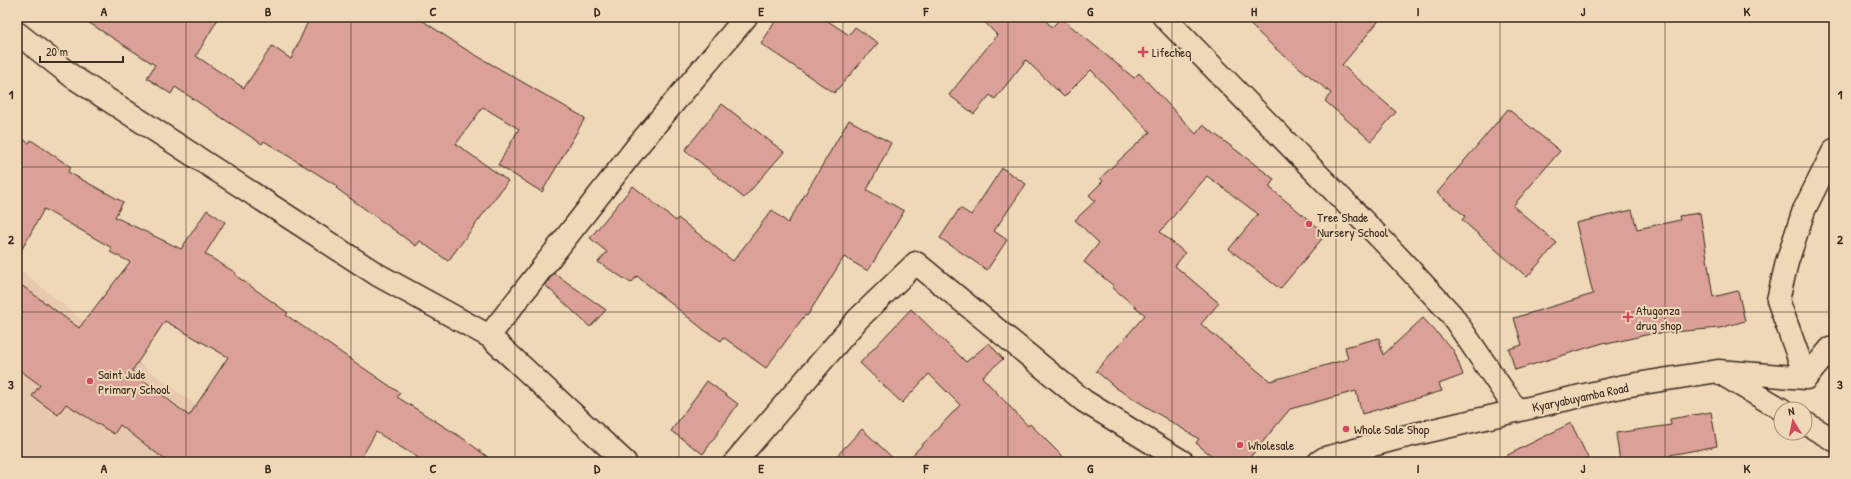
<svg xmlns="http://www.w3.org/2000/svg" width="1851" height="479" viewBox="0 0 1851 479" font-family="'Patrick Hand',sans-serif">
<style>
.built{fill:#e8c8ae}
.building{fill:#dba199;stroke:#3b2a1e;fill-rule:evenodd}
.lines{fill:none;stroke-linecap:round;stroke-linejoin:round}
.minor-casing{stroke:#3b2a1e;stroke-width:25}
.minor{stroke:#eed8b7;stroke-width:22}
.grid{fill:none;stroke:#3b2a1e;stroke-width:1;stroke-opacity:0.55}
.poi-dot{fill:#d1495b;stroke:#eed8b7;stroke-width:1.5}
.labels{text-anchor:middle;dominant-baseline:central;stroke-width:4;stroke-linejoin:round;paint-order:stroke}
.poi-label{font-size:13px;fill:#3b2a1e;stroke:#eed8b7;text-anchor:start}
.street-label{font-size:13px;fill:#3b2a1e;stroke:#eed8b7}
.neatline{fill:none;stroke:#3b2a1e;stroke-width:1.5}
.grid-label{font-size:13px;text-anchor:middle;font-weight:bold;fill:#3b2a1e}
</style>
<rect width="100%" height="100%" fill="#eed8b7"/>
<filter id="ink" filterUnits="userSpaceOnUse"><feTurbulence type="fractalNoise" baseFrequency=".025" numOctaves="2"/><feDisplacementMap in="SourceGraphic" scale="8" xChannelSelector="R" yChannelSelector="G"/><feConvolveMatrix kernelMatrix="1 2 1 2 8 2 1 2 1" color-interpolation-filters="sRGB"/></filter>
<g filter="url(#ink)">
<path class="built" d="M17,267L90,327L273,462H17Z"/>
<path class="building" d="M80,17H219L196,56L244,88L272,46L291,59L310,17H417L465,49L585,118L542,192L498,165L519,129L483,107L456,144L508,181L448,261L420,241L416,246L336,188L337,186L264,141L262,144L175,87L171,94L147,78L155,65Z
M778,17H822L849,35L855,27L878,43L834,93L761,44Z
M980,17H1042L1052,27L1061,18L1134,78L1139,73L1196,134L1203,125L1274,179L1269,187L1326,234L1280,289L1229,249L1258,214L1207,176L1160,232L1185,253L1175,266L1219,303L1201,324L1270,381L1348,359L1345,347L1379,338L1383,355L1423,318L1454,351L1463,375L1439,384L1442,391L1362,414L1356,391L1290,409L1246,462H1219L1196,443L1199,439L1116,388L1096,371L1145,315L1112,287L1114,286L1084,262L1099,243L1075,220L1095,201L1089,195L1103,181L1100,178L1150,132L1091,70L1064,97L1026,60L995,99L990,95L974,114L949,95L997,35Z
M1242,17H1382L1342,65L1396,112L1371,141L1325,101L1331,93L1276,49Z
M722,104L784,152L744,198L685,150Z
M1508,109L1560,151L1513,206L1557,243L1527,277L1462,220L1465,216L1437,193Z
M849,120L891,143L867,190L904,211L868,271L844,257L807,316L805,315L766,368L723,337L721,341L704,330L637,276L631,283L598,262L607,252L590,238L633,186L676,221L678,218L733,261L772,210L788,223Z
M17,136L29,143L31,140L71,167L68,172L123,202L115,217L181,249L207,210L225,222L205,254L236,273L235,275L288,313L286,315L400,393L397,397L464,439L494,462H425L376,432L359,462H168L120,425L114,434L66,404L58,415L32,396L40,385L17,368V282L79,328L130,262L110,252L112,248L44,209L17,258ZM165,321L228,357L189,416L132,371Z
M1002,168L1026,184L994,231L1007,240L987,270L940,238L960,208L971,215Z
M1632,210L1637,229L1680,220L1679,216L1700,213L1713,297L1738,291L1745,321L1720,328L1650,334L1607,344L1606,342L1515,370L1509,349L1522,345L1514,318L1593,294L1576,223Z
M554,273L606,310L590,327L545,285Z
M911,309L966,362L989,343L1003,359L982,377L1028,426L1030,424L1068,462H906L960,405L929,374L902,403L860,363Z
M707,381L738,404L703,454L671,431Z
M1711,412L1717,446L1670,455L1671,462H1620L1616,433L1671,425L1670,419Z
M1571,423L1590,462H1494Z
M862,429L897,462H831Z"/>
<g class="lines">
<g class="minor-casing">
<path id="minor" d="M1164,17L1385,243L1451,314L1517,411
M17,33L73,77L378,275L489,336L625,462
M489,336L639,144L746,17
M1722,374L1781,409
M1806,378L1778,300L1787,262L1804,210L1834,150
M1805,423L1834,440
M735,462L858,319L916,263L1084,401L1183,462
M1319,462L1325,458L1403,437L1624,386L1718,371L1806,378L1830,349L1834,348"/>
</g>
<use href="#minor" class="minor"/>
</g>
</g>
<path class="grid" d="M186,17V462M351,17V462M515,17V462M679,17V462M843,17V462M1008,17V462M1172,17V462M1336,17V462M1500,17V462M1665,17V462M17,167H1834M17,312H1834"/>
<g class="poi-dot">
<path d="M1141 46h4v4h4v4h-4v4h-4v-4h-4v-4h4z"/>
<circle cx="1309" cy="224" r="4"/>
<path d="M1626 311h4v4h4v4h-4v4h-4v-4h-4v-4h4z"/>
<circle cx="90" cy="381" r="4"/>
<circle cx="1346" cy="429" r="4"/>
<circle cx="1240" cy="445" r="4"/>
</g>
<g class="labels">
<g class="poi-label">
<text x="1152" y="52">Lifecheq</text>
<text x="1317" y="217">Tree Shade<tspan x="1317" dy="15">Nursery School</tspan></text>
<text x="1636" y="310">Atugonza<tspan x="1636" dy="15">drug shop</tspan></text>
<text x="98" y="374">Saint Jude<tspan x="98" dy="15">Primary School</tspan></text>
<text x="1354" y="429">Whole Sale Shop</text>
<text x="1248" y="445">Wholesale</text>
</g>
<g class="street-label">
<text transform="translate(1580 397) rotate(-12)">Kyaryabuyamba Road</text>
</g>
</g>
<rect width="1851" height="479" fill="none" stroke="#eed8b7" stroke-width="44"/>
<g transform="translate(1793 421) rotate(350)"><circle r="19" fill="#eed8b7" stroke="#a6927a"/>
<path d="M0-3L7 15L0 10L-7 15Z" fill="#d1495b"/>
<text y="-6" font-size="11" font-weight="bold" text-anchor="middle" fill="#3b2a1e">N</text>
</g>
<path d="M40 56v6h83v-6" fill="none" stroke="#3b2a1e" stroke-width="2"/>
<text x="46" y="56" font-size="12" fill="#3b2a1e" stroke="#eed8b7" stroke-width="3" paint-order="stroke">20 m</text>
<rect x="22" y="22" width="1807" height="435" class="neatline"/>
<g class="grid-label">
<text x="104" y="16">A</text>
<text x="268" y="16">B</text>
<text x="433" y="16">C</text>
<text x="597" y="16">D</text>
<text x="761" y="16">E</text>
<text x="926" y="16">F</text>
<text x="1090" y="16">G</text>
<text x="1254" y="16">H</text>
<text x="1418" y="16">I</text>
<text x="1583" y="16">J</text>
<text x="1747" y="16">K</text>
<text x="11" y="99">1</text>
<text x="1840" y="99">1</text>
<text x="11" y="244">2</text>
<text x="1840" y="244">2</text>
<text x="11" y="389">3</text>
<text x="1840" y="389">3</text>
<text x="104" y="473">A</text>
<text x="268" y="473">B</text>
<text x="433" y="473">C</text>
<text x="597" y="473">D</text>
<text x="761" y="473">E</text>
<text x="926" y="473">F</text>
<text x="1090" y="473">G</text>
<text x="1254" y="473">H</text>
<text x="1418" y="473">I</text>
<text x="1583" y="473">J</text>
<text x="1747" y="473">K</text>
</g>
</svg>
